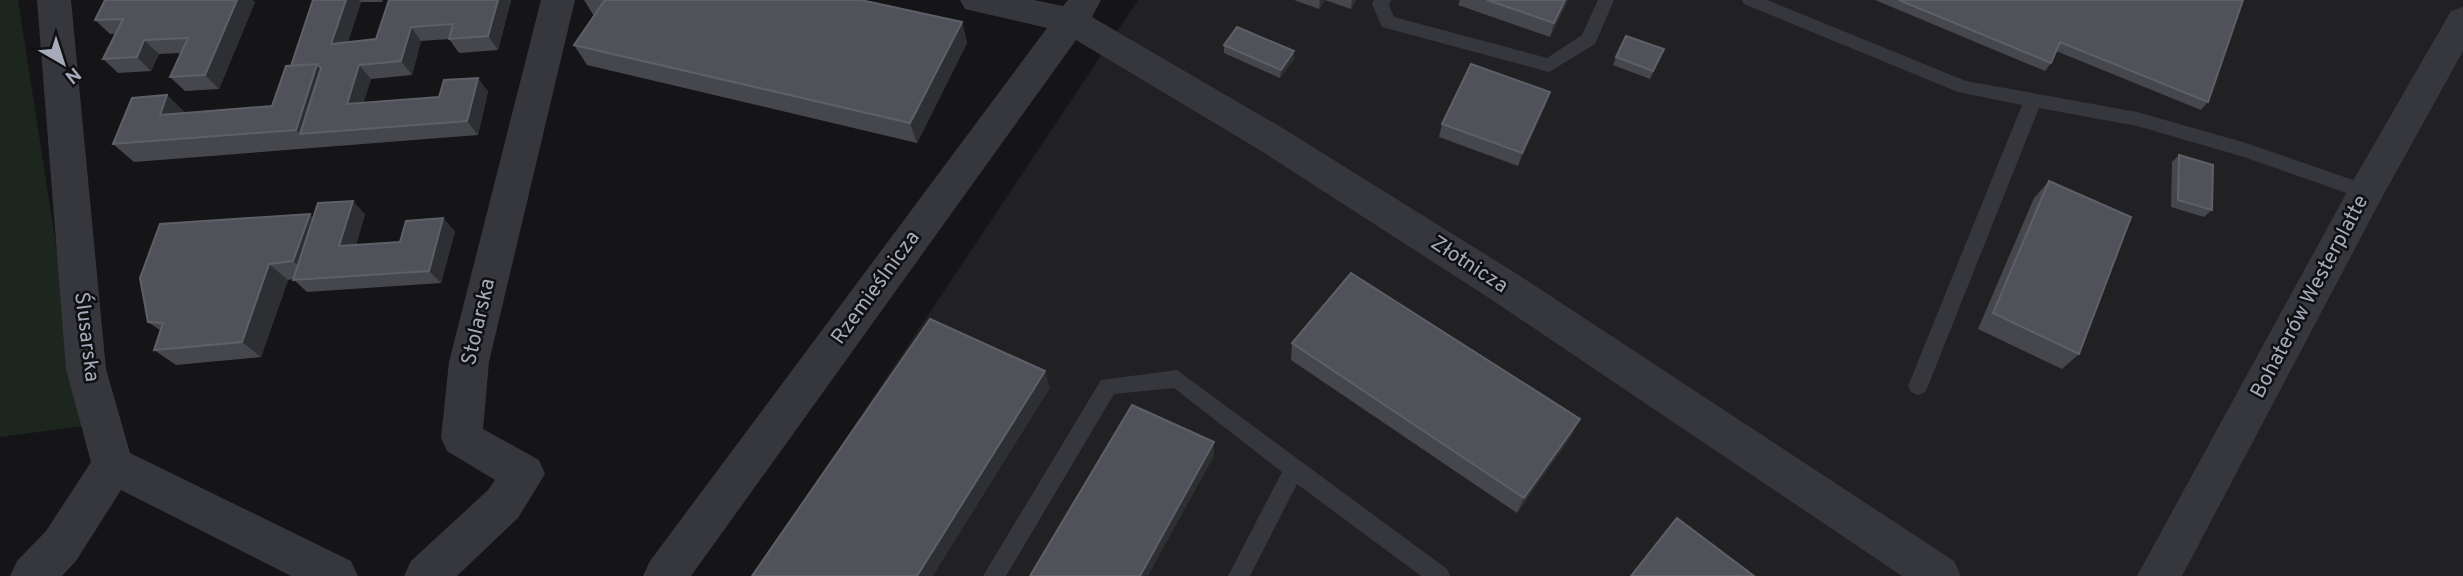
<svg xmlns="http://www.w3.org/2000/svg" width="2463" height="576" viewBox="0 0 2463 576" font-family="Overpass,sans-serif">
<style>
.built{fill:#212124}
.green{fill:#1d261e}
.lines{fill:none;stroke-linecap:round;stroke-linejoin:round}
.service{fill:#36363d;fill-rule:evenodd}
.minor{fill:#36363d;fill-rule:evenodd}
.tertiary{fill:#36363d;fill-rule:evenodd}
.wall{fill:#46474d}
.shaded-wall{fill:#2e2f33}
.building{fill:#515259;stroke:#5e6068;stroke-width:2}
.labels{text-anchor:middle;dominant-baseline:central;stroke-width:5;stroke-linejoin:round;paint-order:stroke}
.street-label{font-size:21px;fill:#a6abb9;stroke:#101012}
</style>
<rect width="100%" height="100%" fill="#151517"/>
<path class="built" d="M1138,0H2463V576H754Z"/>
<path class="green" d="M0,0H18L84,426L0,437Z"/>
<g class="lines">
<path class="service" d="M1374,0H1391L1389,5L1394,17L1547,58L1582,35L1598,0H1614L1595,44L1549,72L1382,27L1372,4Z
M1742,0H1767L1966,81L2137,112L2246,143L2373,187L2375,192L2373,197L2366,200L2244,157L2137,126L2039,108L1928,386L1925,392L1918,395L1911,392L1908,386L2022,105L1958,92L1744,4Z
M1177,370L1447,569L1450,576H1421L1297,484L1250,576H1228L1282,472L1174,388L1114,394L1006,576H983L1101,380Z"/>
<path class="minor" d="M37,0H71L106,369L130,453L351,561L358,576H291L121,490L76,561L62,576H10L17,561L46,531L91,462L66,369Z
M541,0H575L489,362L483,429L539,460L545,474L518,518L457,576H404L411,561L488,490L495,480L447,451L441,438L449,362Z
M960,0H1034L1063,6L1068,0H1101L1092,17L1284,129L1517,274L1954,561L1961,576H1902L1489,298L1258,149L1076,40L691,576H643L650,561L1047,28L965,9Z"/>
<path class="tertiary" d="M2463,7V51L2379,203L2182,576H2137L2353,181L2451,11Z"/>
</g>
<path class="wall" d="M313,0H383L382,2H361L348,42L376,39L389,0H511L498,50L459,53L449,39L421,41L412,75L371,79L363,103L439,97L488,91L478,135L134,162L113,144L186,113L272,106L291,66Z
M584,0H861L962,22L967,43L917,143L587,65L574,45L594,16Z
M1294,0H1356L1351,9L1325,0L1319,9Z
M1460,0H1568L1550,37L1458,5Z
M1875,0H2243L2208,102L2201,110L2056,51L2051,63L2045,71Z
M255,2L219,89L185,91L170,77L181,53L159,54L151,71L118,73L103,59L116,34H110L95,20Z
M1224,45L1294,59L1280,78L1224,53Z
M1664,49L1650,79L1613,65L1616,57Z
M1550,92L1545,106L1518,166L1439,137L1442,124Z
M2179,155L2212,210L2204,217L2171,207L2172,162Z
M2049,181L2079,354L2062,369L1978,329L2034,198Z
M365,214L356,245L400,242L455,231L441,283L307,292L293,279L288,280L261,357L176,365L154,350L160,330L148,322L314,217Z
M1292,343L1572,435L1517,513L1291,360Z"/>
<path class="shaded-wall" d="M237,0H253L255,2L219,89L205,75Z
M346,0H359L361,2L343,57L331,44Z
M498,0H511L498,50L488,36Z
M1320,0H1325L1319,9Z
M1352,0H1356L1351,9Z
M1565,0H1568L1550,37L1554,23Z
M962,22L967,43L917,143L910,123Z
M411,27L421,41L412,75L401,61Z
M144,40L159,54L151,71L137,57Z
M1294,51V59L1280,78L1281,70Z
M317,64L333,82L300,134L296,130Z
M359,65L371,79L359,118L347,104Z
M478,78L488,91L478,135L467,121Z
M1550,92L1545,106L1518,166L1522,153Z
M167,95L186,113L160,115Z
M353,201L365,214L352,259L339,246Z
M310,214L327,230L311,277L293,261Z
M443,218L455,231L441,283L429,271Z
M269,264L288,280L261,357L242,342Z
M1045,371L1050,388L933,576H917Z
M1580,419L1572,435L1517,513L1524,498Z
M1214,442V456L1148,576H1140Z"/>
<path class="building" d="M105,0H237L205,75L170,77L188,38L144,40L137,57L103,59L123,19L95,20Z
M313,0H346L331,44L376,39L389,0H498L488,36L449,39L453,24L411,27L401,61L359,65L347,104L439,97L444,80L478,78L467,121L300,134L321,68L317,64L291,66Z
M605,0H861L962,22L910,123L574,45Z
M1487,0H1565L1554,23Z
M1899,0H2243L2208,102L2060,42L2051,63Z
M1237,27L1294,51L1281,70L1224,45Z
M1626,36L1664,49L1653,71L1616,57Z
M317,64L296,130L113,144L132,98L167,95L160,115L272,106L286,66Z
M1471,64L1550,92L1522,153L1442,124Z
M2179,155L2213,165L2212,210L2178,200Z
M2049,181L2131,217L2079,354L1993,313Z
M353,201L339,246L400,242L406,221L443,218L429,271L293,280L318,203Z
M310,214L293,261L269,264L242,342L154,350L163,323L148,322L140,278L160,224Z
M1351,273L1580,419L1524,498L1292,343Z
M930,319L1045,371L917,576H752Z
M1132,405L1214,442L1140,576H1030Z
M1677,518L1754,576H1631Z"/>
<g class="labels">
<g class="street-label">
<text transform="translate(1469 265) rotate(33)">Złotnicza</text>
<text transform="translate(876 288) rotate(-54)">Rzemieślnicza</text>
<text transform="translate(2310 297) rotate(-62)">Bohaterów Westerplatte</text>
<text transform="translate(479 322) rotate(-77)">Stolarska</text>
<text transform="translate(86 337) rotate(83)">Ślusarska</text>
</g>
</g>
<g transform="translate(63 63) rotate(141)" stroke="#101012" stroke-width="5" paint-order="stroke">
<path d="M0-5L12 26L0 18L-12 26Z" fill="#a6abb9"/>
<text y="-10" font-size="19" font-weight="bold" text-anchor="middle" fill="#a6abb9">N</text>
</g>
</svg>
